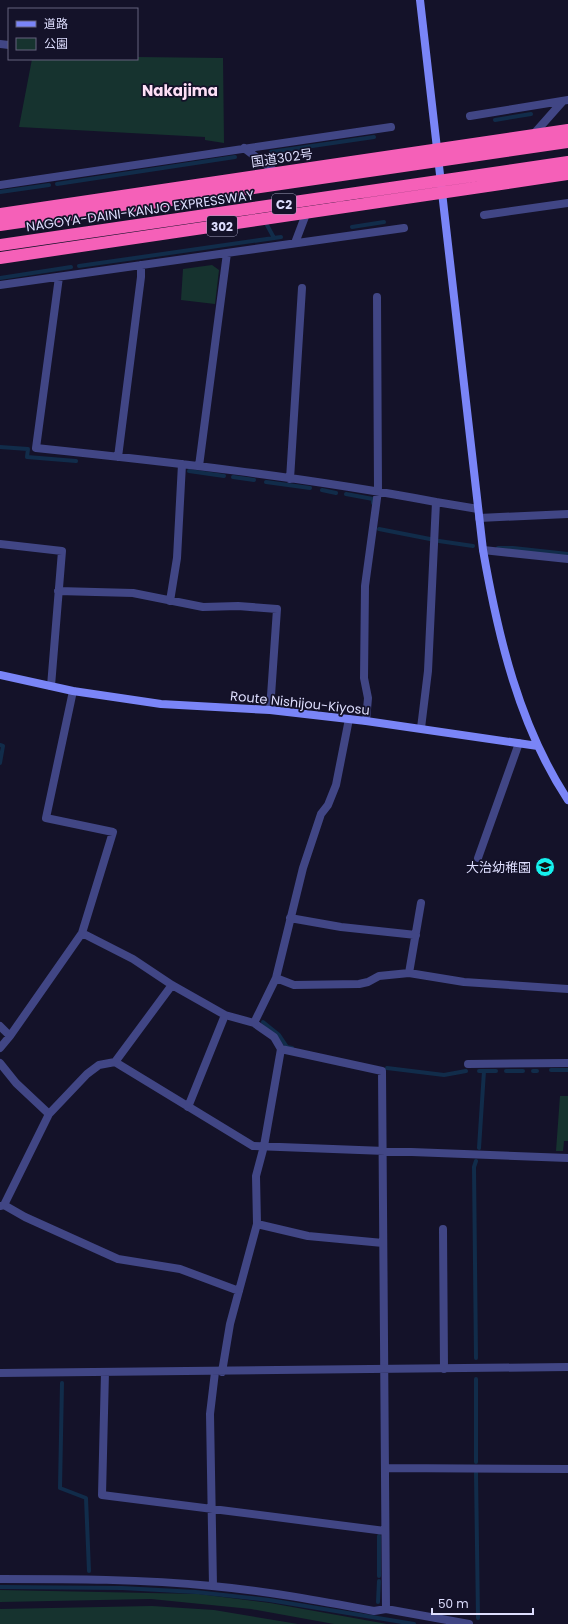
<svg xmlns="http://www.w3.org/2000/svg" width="568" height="1624" viewBox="0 0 568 1624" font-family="Poppins,'Noto Sans JP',sans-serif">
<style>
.green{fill:#16332f}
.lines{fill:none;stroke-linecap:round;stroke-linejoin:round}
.stream{stroke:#112c4a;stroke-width:4}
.street{stroke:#414685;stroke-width:8}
.secondary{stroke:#7a85f7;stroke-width:8}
.highway{stroke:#f560b8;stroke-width:12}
.labels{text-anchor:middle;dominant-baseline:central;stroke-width:3.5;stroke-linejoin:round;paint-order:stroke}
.shield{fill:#141229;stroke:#a1a0bd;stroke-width:1}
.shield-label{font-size:12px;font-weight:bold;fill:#ddddfd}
.street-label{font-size:13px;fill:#ddddfd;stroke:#141229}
.poi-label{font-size:13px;fill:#ddddfd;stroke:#141229;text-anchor:end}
.quarter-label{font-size:15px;font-weight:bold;fill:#fddff6;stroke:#141229}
</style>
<rect width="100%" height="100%" fill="#141229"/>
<path class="green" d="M137,57L223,58L224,143L205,140V137L19,127L32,59H137Z
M212,265L219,270L215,304L181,300L183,269Z
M560,1096H568V1141H564L563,1151H556Z
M0,1590L199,1594L270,1603L387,1624H334L251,1609L151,1599L0,1602Z
M152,1606L214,1610L298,1624H0V1609Z"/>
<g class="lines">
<path class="stream" d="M495,120L531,114
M271,152L374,137
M57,184L235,157
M0,192L49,185
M267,225L274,238
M352,227L384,222
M79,266L281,237
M0,278L71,267
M0,447L28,449L27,457L76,461
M189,471L224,476
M233,477L254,480
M266,482L310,488
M322,490L336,493
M346,494L373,499V503
M379,529L430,539
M439,541L473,546
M498,548H513L568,554
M0,745L3,746L0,763
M263,1022L279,1035L287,1047L292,1048
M387,1068L444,1075L466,1071
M551,1070H568
M479,1071H496
M506,1071H523
M533,1071H537
M479,1148L484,1071
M476,1161L474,1167L476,1358
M476,1379V1462
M62,1383L60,1488L86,1498L89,1571
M476,1473L478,1618
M379,1576V1536
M0,1587L122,1588L196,1592L269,1600L414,1624
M378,1602L379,1581"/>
<path class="street" d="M0,44L9,45
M470,116L568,100
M532,136L563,101
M244,148L277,173
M0,185L391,127
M484,215L568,203
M295,243L306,214
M59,277L36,448C170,462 304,477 436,502L428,671L421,728
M0,285L404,228
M118,457L141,277V265
M199,466L227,253
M290,479L302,288
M436,502L478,509
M479,518L568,514
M0,544L62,551L51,686
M483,550L568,559
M58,591L133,593L203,607L238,606L277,609L270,710
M170,601L177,558L182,464
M366,721L368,698L364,678L365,586L378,491L377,297
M478,858L519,743
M290,918L341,927L416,935
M82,933L133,959L172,985L225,1015L254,1023L274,1037L281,1049L264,1146L256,1176L257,1224L230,1324L222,1372
M409,973L421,903
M276,978L294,985L359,984L368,982L379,976L409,973L464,982L568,989
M254,1023L276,978L303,868L321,814L328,805L336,785L349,719
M0,1026L10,1036L82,933L113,832L46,818L73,691
M0,1048L10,1036
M281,1049L382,1071L386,1609
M115,1062L172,985
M0,1063L16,1083L49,1114
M468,1064L568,1063
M188,1107L225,1015
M4,1205L25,1217L118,1259L180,1269L239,1291
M0,1206L4,1205L49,1114L87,1074L99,1065L115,1062L253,1146L568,1158
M257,1224L308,1236L383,1243
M443,1229L444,1369
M105,1372L102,1495L385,1531
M0,1373L568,1367
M385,1468L568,1469
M0,1579C71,1579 142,1579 212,1586C267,1591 321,1601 374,1611L386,1609L469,1624
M213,1586L210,1414L215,1372"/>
<path class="secondary" d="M420,0L483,550C498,636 519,726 568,800
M0,675L73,691L161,704L270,710L366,721L538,746"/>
<path class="highway" d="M0,214L568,130
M0,225L568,142
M0,245L568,162
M0,258L568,174"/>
</g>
<defs>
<g id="school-disc" transform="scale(1)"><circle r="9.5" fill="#15f1ee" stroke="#141229"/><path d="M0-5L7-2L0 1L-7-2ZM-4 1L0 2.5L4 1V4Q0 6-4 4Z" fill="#111"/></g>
</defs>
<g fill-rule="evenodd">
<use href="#school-disc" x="545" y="867"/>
</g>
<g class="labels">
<g class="shield">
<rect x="272" y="194" width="24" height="20" rx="3"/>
<rect x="207" y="216" width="30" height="20" rx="3"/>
</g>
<g class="shield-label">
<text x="284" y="204">C2</text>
<text x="222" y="226">302</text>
</g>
<g class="street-label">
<text transform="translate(282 158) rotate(-8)">国道302号</text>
<text transform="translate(140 211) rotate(-8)">NAGOYA-DAINI-KANJO EXPRESSWAY</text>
<text transform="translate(300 703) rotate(6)">Route Nishijou-Kiyosu</text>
</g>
<g class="poi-label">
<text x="531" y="867">大治幼稚園</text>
</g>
<g class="quarter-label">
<text x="180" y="90">Nakajima</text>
</g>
</g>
<rect x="8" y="8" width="130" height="52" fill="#141229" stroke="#64637e"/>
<rect x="16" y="21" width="20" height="6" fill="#7a85f7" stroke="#64637e"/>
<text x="44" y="28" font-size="12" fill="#ddddfd">道路</text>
<rect x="16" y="38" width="20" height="12" fill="#16332f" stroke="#64637e"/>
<text x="44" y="48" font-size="12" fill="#ddddfd">公園</text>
<path d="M432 1608v6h101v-6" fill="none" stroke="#ddddfd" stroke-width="2"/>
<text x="438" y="1608" font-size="12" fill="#ddddfd" stroke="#141229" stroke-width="3" paint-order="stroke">50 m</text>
</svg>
